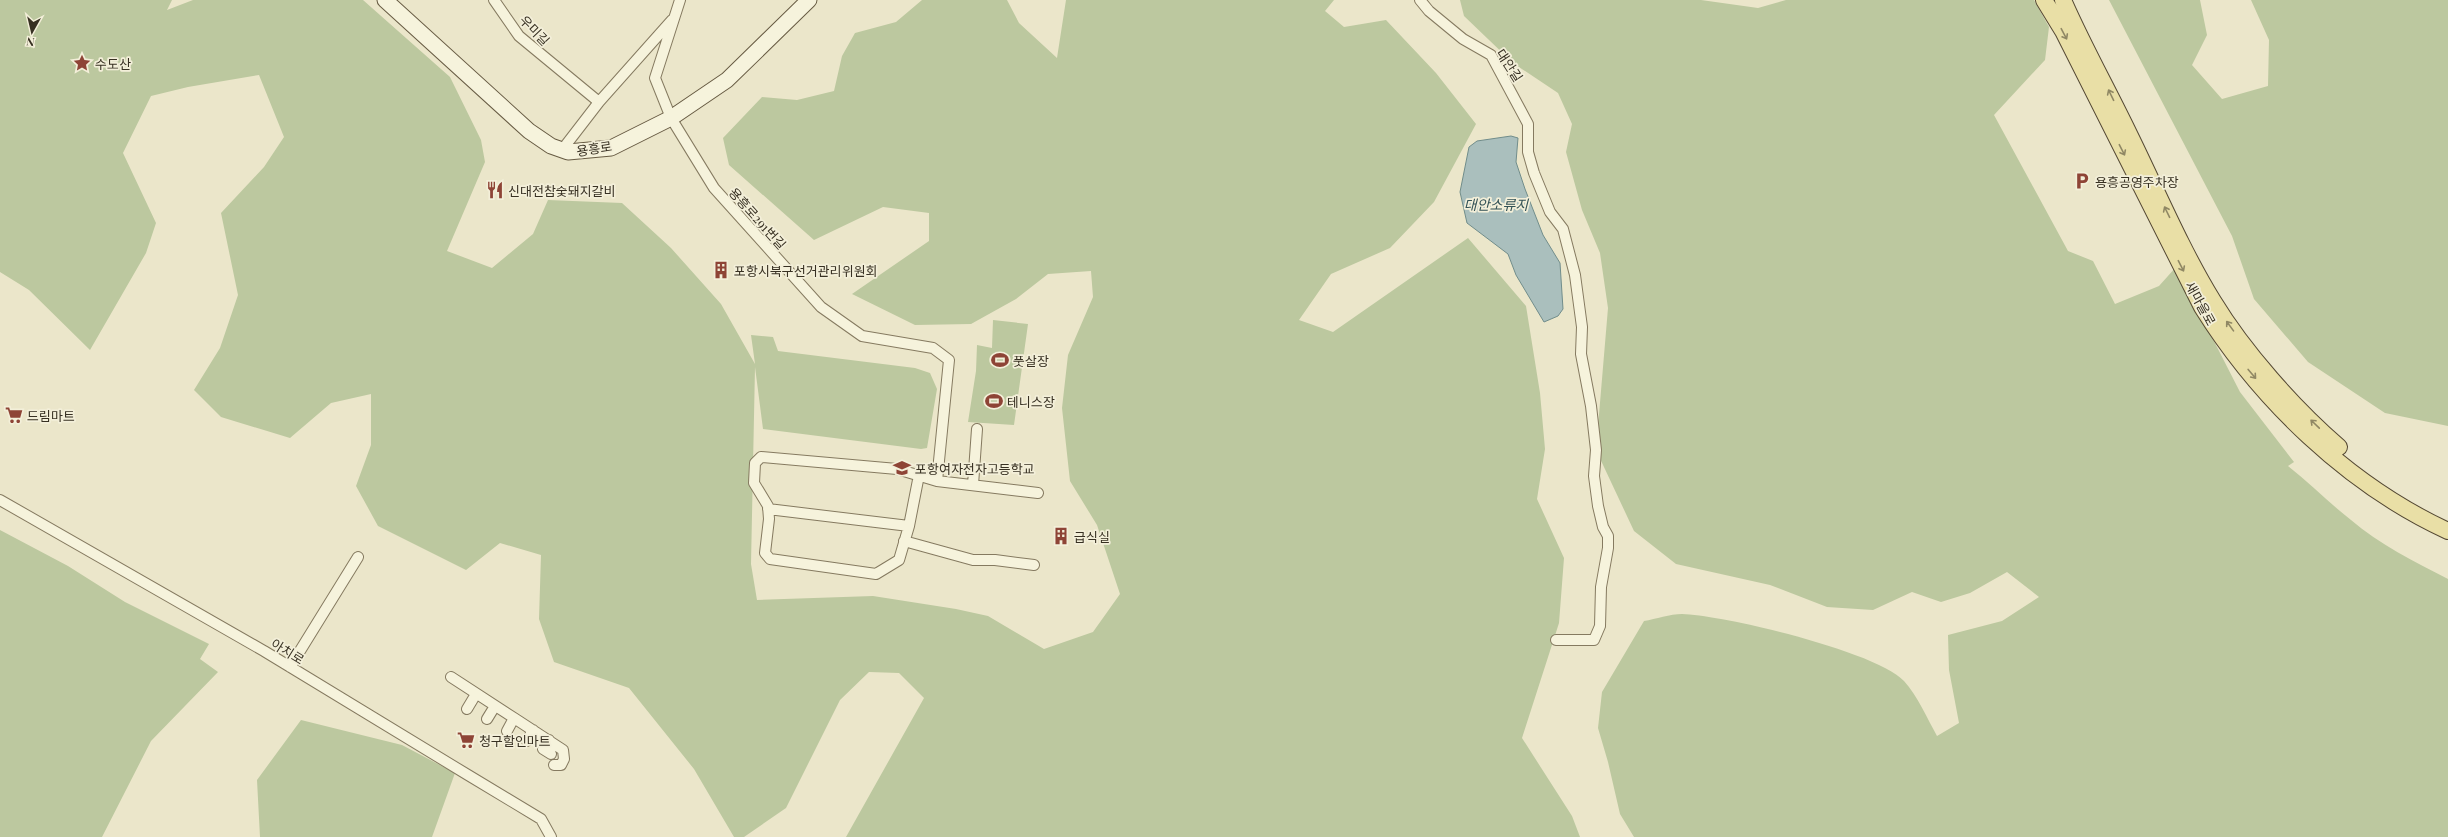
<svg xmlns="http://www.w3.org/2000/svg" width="2448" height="837" viewBox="0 0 2448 837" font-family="'Playfair Display','Noto Sans KR',serif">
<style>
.green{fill:#bcc89f}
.water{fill:#aabfbd;stroke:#718d8b}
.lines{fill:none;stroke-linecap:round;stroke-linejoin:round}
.street-casing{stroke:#857a60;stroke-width:12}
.secondary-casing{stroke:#675b43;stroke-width:17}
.primary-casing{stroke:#544833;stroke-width:18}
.street{stroke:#f6f3dc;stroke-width:10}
.secondary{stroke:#f6f3dc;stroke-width:15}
.primary{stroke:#e9dfa6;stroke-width:16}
.oneway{stroke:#908864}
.labels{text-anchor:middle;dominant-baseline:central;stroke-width:3.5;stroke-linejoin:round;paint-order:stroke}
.street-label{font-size:13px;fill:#373022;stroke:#f3efd9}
.poi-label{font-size:13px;fill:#373022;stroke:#f3efd9;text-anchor:start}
.water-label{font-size:14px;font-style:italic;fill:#335256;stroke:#f3efd9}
</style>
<rect width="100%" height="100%" fill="#ebe6ca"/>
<path class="green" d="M0,0H172L167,10L193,0H363L450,77L481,140L485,162L447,251L492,268L533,234L548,200L622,203L671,248L721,304L755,364L751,335L773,337L778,351L915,368L930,373L937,389L927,448L921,449L763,429L755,367L751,564L757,600L873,596L956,609L988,616L1044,649L1093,632L1120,594L1097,525L1070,481L1062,408L1068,355L1093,297L1091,271L1048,274L1016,299L971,324L915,325L852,294L929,241V213L883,207L814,240L729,165L723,138L762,97L797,100L834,91L842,56L855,33L896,22L922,0H1007L1019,23L1057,58L1066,0H1334L1325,11L1344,27L1386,20L1436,73L1476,124L1434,202L1390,248L1331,274L1299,320L1333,332L1468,238L1526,306L1540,393L1545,449L1537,499L1564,558L1559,623L1522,738L1572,816L1580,837H846L924,698L899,673L869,672L840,700L786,808L744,837H734L694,769L629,688L554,662L539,619L541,555L500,543L466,570L378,526L356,486L371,445V394L331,403L290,438L221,417L194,390L220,348L238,295L221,213L264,167L284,137L259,75L188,87L151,96L123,153L156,223L146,253L90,350L29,290L0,272Z
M1460,0H1701L1758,8L1786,0H2034L2049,27L2045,60L1994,115L2068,251L2093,261L2115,304L2159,286L2176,267L2240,392L2294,462L2288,466C2310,483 2329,503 2351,520C2379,544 2415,562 2448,579V837H1634L1620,814L1608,762L1598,728L1602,692L1644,621C1656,619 1670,614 1682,614C1724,615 1878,652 1904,681C1917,695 1928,720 1937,736L1959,723L1949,670L1948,635L2002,621L2039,597L2007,572L1970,593L1941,602L1912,592L1873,610L1827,607L1770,585L1676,564L1634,531L1596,450L1608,308L1600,253L1582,210L1566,152L1572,124L1558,93L1513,63L1464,16Z
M2109,0H2200L2207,35L2192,65L2222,99L2268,86L2269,40L2251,0H2448V426L2385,413L2308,362L2254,299L2232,236Z
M993,320L1028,324L1014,425L968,422L976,371L977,345L992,348Z
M0,530L68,566L125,602L209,644L200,659L218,672L151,741L102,837H0Z
M301,720L402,745L455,773L432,837H260L257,780Z"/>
<path class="water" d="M1511,136L1518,138L1516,162L1525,189L1543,235L1560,263L1563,309L1558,316L1544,322L1516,275L1508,254L1467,223L1460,192L1469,147L1477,141Z"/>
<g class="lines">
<g class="street-casing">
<path id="street" d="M494,0L519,36L599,102
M680,0L655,78L671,118L714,188L821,307L862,336L933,348L949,360L937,481
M1420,0L1429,11L1463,39L1491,55L1528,124V152L1534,173L1550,212L1563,229L1575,275L1582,327L1581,354L1591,406L1596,450L1594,476L1598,506L1603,527L1608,536V548L1601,587L1600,626L1594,640H1556
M562,150L599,102L672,20
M919,475L909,526L899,560L876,574L770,559L765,553L769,519L768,506L754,483L755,463L761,457L897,469L937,481L1038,493
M973,485L977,429
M0,500L264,651L468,775L541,819L551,837
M768,509L909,526
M904,541L973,560H995L1034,565
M290,667L358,557
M451,677L514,718L507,731
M467,709L476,694
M514,718L563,750L564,759L561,765H554
M487,719L495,706
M549,740L543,749L551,754
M527,741L533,730"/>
</g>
<g class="secondary-casing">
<path id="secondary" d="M385,0L529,131L551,146L568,152L611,148L671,118L727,80L809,0"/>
</g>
<g class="primary-casing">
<path id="primary" d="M2044,0L2063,31L2202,307C2260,400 2348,485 2448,531
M2063,0C2083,46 2108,90 2130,136C2157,191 2181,249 2213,301C2244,352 2294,408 2339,447"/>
</g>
<use href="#street" class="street"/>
<use href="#secondary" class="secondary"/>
<use href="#primary" class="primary"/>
</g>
<defs><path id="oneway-shaft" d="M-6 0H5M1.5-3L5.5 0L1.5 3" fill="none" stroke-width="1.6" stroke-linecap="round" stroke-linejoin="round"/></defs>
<g class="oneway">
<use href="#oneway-shaft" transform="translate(2064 34) rotate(62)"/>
<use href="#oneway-shaft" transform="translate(2111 95) rotate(-116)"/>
<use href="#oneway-shaft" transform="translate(2122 150) rotate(63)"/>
<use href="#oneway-shaft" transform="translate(2167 212) rotate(-116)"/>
<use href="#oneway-shaft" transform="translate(2181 266) rotate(63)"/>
<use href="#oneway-shaft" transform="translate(2230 326) rotate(-126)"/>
<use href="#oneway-shaft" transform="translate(2252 374) rotate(50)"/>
<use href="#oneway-shaft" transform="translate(2315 424) rotate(-136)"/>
</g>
<defs>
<g id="sight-bare" transform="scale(1.38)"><path d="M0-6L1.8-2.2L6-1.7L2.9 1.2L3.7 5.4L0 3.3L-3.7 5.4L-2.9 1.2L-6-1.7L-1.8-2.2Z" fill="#8e4436" stroke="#f3efd9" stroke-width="2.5" paint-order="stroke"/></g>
<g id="parking-bare" transform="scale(1.38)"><path d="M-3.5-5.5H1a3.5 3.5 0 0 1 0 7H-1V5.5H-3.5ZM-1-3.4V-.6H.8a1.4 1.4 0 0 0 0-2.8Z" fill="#8e4436" stroke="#f3efd9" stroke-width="2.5" paint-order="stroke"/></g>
<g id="restaurant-bare" transform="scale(1.38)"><path d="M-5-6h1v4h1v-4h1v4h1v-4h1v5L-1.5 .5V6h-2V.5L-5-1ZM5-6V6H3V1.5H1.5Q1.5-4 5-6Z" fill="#8e4436" stroke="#f3efd9" stroke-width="2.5" paint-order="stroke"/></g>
<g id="building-bare" transform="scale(1.38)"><path d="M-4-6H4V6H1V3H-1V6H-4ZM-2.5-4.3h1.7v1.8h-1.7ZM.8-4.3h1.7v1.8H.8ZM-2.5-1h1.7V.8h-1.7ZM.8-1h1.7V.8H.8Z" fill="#8e4436" stroke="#f3efd9" stroke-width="2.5" paint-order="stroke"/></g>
<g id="stadium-bare" transform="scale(1.38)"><path d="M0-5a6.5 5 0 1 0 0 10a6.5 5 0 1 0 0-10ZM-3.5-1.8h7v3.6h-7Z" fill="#8e4436" stroke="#f3efd9" stroke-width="2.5" paint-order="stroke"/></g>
<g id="supermarket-bare" transform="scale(1.38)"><path d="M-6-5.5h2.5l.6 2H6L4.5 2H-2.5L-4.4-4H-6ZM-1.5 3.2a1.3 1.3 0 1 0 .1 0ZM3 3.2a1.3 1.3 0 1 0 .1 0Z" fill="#8e4436" stroke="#f3efd9" stroke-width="2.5" paint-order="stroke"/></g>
<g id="school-bare" transform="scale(1.38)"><path d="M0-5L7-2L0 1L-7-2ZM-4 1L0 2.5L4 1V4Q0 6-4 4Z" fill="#8e4436" stroke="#f3efd9" stroke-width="2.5" paint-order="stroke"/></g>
</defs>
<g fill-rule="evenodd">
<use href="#sight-bare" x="82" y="63"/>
<use href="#parking-bare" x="2082" y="181"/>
<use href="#restaurant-bare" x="495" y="190"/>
<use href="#building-bare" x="721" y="270"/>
<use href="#stadium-bare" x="1000" y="360"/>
<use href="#stadium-bare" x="994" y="401"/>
<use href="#supermarket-bare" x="14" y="415"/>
<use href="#school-bare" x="902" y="468"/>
<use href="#building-bare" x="1061" y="536"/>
<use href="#supermarket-bare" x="466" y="740"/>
</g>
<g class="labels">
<g class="street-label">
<text transform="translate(535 30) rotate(46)">우미길</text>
<text transform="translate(1510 65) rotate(57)">대안길</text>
<text transform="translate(594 148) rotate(-9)">용흥로</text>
<text transform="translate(758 218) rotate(48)">용흥로291번길</text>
<text transform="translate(2201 303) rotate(61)">새마을로</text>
<text transform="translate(288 651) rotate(32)">아치로</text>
</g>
<g class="poi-label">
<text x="95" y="63">수도산</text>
<text x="2095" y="181">용흥공영주차장</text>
<text x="508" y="190">신대전참숯돼지갈비</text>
<text x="734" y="270">포항시북구선거관리위원회</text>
<text x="1013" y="360">풋살장</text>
<text x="1007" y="401">테니스장</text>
<text x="27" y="415">드림마트</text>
<text x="915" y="468">포항여자전자고등학교</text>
<text x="1074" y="536">급식실</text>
<text x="479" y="740">청구할인마트</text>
</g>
<g class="water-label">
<text x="1496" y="204">대안소류지</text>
</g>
</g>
<g transform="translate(32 32) rotate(188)" stroke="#f3efd9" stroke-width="3" paint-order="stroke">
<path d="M0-3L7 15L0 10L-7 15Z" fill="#373022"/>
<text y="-6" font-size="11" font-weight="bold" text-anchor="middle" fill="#373022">N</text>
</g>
</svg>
